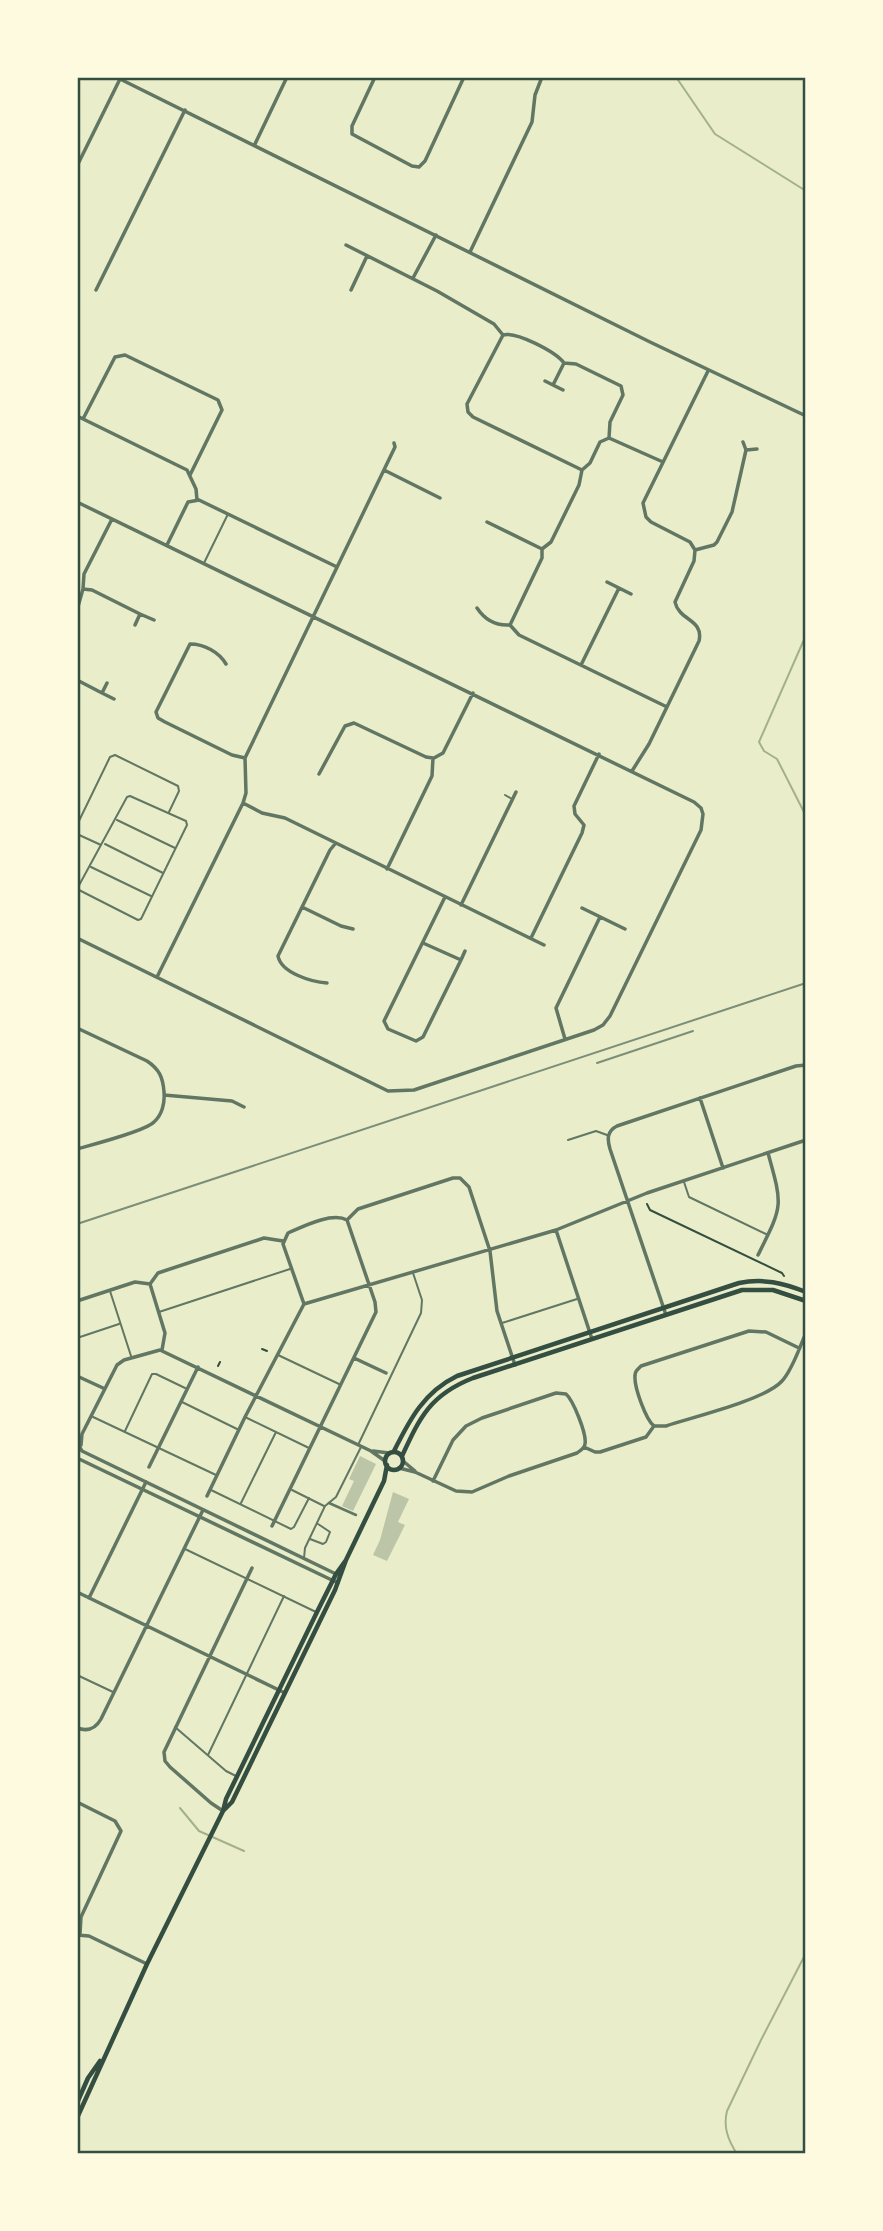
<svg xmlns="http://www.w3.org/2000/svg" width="883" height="2231" viewBox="0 0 883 2231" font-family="Montserrat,sans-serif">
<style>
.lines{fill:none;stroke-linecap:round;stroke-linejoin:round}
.stream{stroke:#a3b18a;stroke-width:2}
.building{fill:#bcc5a7}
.path{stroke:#344e41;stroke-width:2}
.service{stroke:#617663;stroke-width:2}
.pedestrian{stroke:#617663;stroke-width:2.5}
.minor{stroke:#617663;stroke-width:3.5}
.tertiary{stroke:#617663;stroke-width:3.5}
.secondary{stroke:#344e41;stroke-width:4.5}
.rail{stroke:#7c8e77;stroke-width:2}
.neatline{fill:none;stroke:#344e41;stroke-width:2.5}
</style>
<rect width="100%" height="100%" fill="#e9edc9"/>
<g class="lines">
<path class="stream" d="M676,77L715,134L806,191
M806,635L759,742L764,751L777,759L806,816
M180,1808L199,1831L244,1851
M737,2154C728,2140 723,2127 727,2111L761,2040L806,1953"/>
</g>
<path class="building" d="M360,1456L376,1464L353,1511L342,1506L354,1481L349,1479Z
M393,1492L409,1499L398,1522L405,1525L387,1561L373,1555L380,1540Z"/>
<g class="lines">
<path class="path" d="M647,1204L650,1210L782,1273L784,1276
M262,1349L267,1351
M218,1366L220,1362"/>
<path class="service" d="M204,563L228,514
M505,795L512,799
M117,820L175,848
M77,825L110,757L115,755L178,786L179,791L169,812
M77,834L101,845
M105,844L163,873
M91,867L151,896
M77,889L127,797L130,796L186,821L187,825L141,919L138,920L77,889
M568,1140L596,1131L607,1135
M684,1182L689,1197L768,1235
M110,1291L131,1356
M159,1312L290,1269
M502,1323L577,1299
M77,1338L119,1324
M278,1355L339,1384
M182,1402L237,1429
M91,1416L216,1475
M245,1417L309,1448
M125,1431L152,1374H156L185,1388
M359,1443L421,1313L422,1300L413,1273
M211,1490L291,1529L294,1527L309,1498
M292,1490L324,1506
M241,1503L276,1432
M310,1539L323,1544L326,1542L330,1532L318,1524
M185,1549L316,1612
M304,1558L305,1548L325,1506L336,1497L361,1447
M77,1675L113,1692
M175,1727L226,1771L236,1776
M208,1755L284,1596"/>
<path class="pedestrian" d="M329,1503L356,1515"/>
<path class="minor" d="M375,77L352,126V134L412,166L419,167L425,161L464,77
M255,144L287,77
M77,166L120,79
M346,245L437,291L494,324L503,335C516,331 556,352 564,363L576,364L621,386L623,395L610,422L609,438
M470,252L532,122L535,95L542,77
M413,278L436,235
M96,290L185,110
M351,290L367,256
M503,335L467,404L468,412L473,417L582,470
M545,381L563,390
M553,385L564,363
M77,416L187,470L196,489L197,500
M83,419L115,357L125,355L218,400L222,410L190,475
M609,438L600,442L590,463L582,470L579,485L551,542L542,549V558L510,625L519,635L667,707
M609,438L663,462
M743,442L746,450L757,449
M384,470L440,498
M77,502L694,802L701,808L703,814L701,830L610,1016L603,1025L594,1030L414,1090L388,1091L77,938
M487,522L542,549
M167,545L188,502L199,500L337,567
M695,550L714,545L717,542L732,512L746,450
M607,582L631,594
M83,589L92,590L140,614L135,625
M477,608C485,620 496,626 510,625
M77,610L83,589L84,574L112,519
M140,614L154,620
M226,664C219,652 204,644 190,644L156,712L158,718L165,722L232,755L245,758
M581,665L619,588
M77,680L102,693L107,683
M102,693L114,699
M434,758L443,753L473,693
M632,771L649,744L699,641C704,619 679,621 675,602L694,561L695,550L690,542L651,522L646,517L643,503L708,371
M319,774L345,726L354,723L426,757L433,758
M243,803L262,813L285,818L544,945
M387,869L432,776L433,758
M461,905L516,792
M302,907L341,926L353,929
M582,908L625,929
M531,938L582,833L584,825L575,814L574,806L599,754
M423,943L461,960L423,1037L416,1041L388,1029L384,1021L445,897
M461,960L465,951
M157,977L243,803L246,793L245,758L395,447L394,443
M327,983C312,982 281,973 278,956L330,850L335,844
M77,1028L147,1061C159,1069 163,1077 164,1092C165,1103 162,1115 154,1122C146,1131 91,1145 77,1149
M565,1039L556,1008L600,917
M164,1095L232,1101L244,1107
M700,1098L723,1168
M556,1230L592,1339
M758,1255C783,1205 783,1207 768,1153
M150,1284L158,1273L264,1238L283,1241
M150,1284L165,1333L162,1350
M77,1301L135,1282L150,1284
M304,1304L283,1244L288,1233C304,1226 332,1212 347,1220L358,1209L453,1178H460L469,1187L490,1251L497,1311L515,1365
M666,1315L610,1149C607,1139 607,1131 617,1126L796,1066L806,1065
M799,1348L766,1332L749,1331L641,1366C637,1370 635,1371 635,1376C634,1387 646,1420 654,1426H666C693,1417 765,1400 782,1381C793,1369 799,1348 806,1333
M354,1358L386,1373
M77,1376L103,1388
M81,1445L82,1434L117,1365L124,1360L160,1350L371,1451L385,1461
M584,1447L595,1452H600L646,1437L654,1426
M373,1451L389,1453
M403,1461L415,1471
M149,1467L198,1367
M399,1468L415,1472L456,1491L472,1492L509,1476L577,1453C581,1450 584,1449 585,1444C587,1434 573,1400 566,1394L556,1393L482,1418L466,1426L453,1440L433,1481
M207,1496L245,1417L304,1304L556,1230L647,1193L806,1140
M272,1526L376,1312L375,1302L347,1220
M77,1592L285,1693
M89,1598L146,1482
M77,1728C88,1732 96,1728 101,1719L203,1510
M77,1802L115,1821L121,1831L81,1917L80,1934
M223,1811L211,1803L170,1767L165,1761L164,1752L252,1568
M77,1935L89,1936L147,1964"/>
<path class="tertiary" d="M116,77L650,342L806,416
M77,1442L82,1451
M82,1451L336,1574
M77,1458L338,1583"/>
<path class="secondary" d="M394,1451C410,1419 424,1392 457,1376L739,1283C763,1278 783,1283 806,1292
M385 1461a9 9 0 1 1 18 0a9 9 0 1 1-18 0Z
M402,1456C420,1417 430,1395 473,1378L742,1290H773L806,1301
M224,1810L232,1802L335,1590L346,1560L384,1481L387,1465
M77,2103L88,2078L100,2061
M77,2118L147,1964L223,1811L226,1799L317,1612L336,1574L346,1560"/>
<path class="rail" d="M597,1063L693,1031
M77,1224L806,983"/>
</g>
<rect width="883" height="2231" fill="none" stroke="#fefae0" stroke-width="158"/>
<rect x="79" y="79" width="725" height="2073" class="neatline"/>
</svg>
